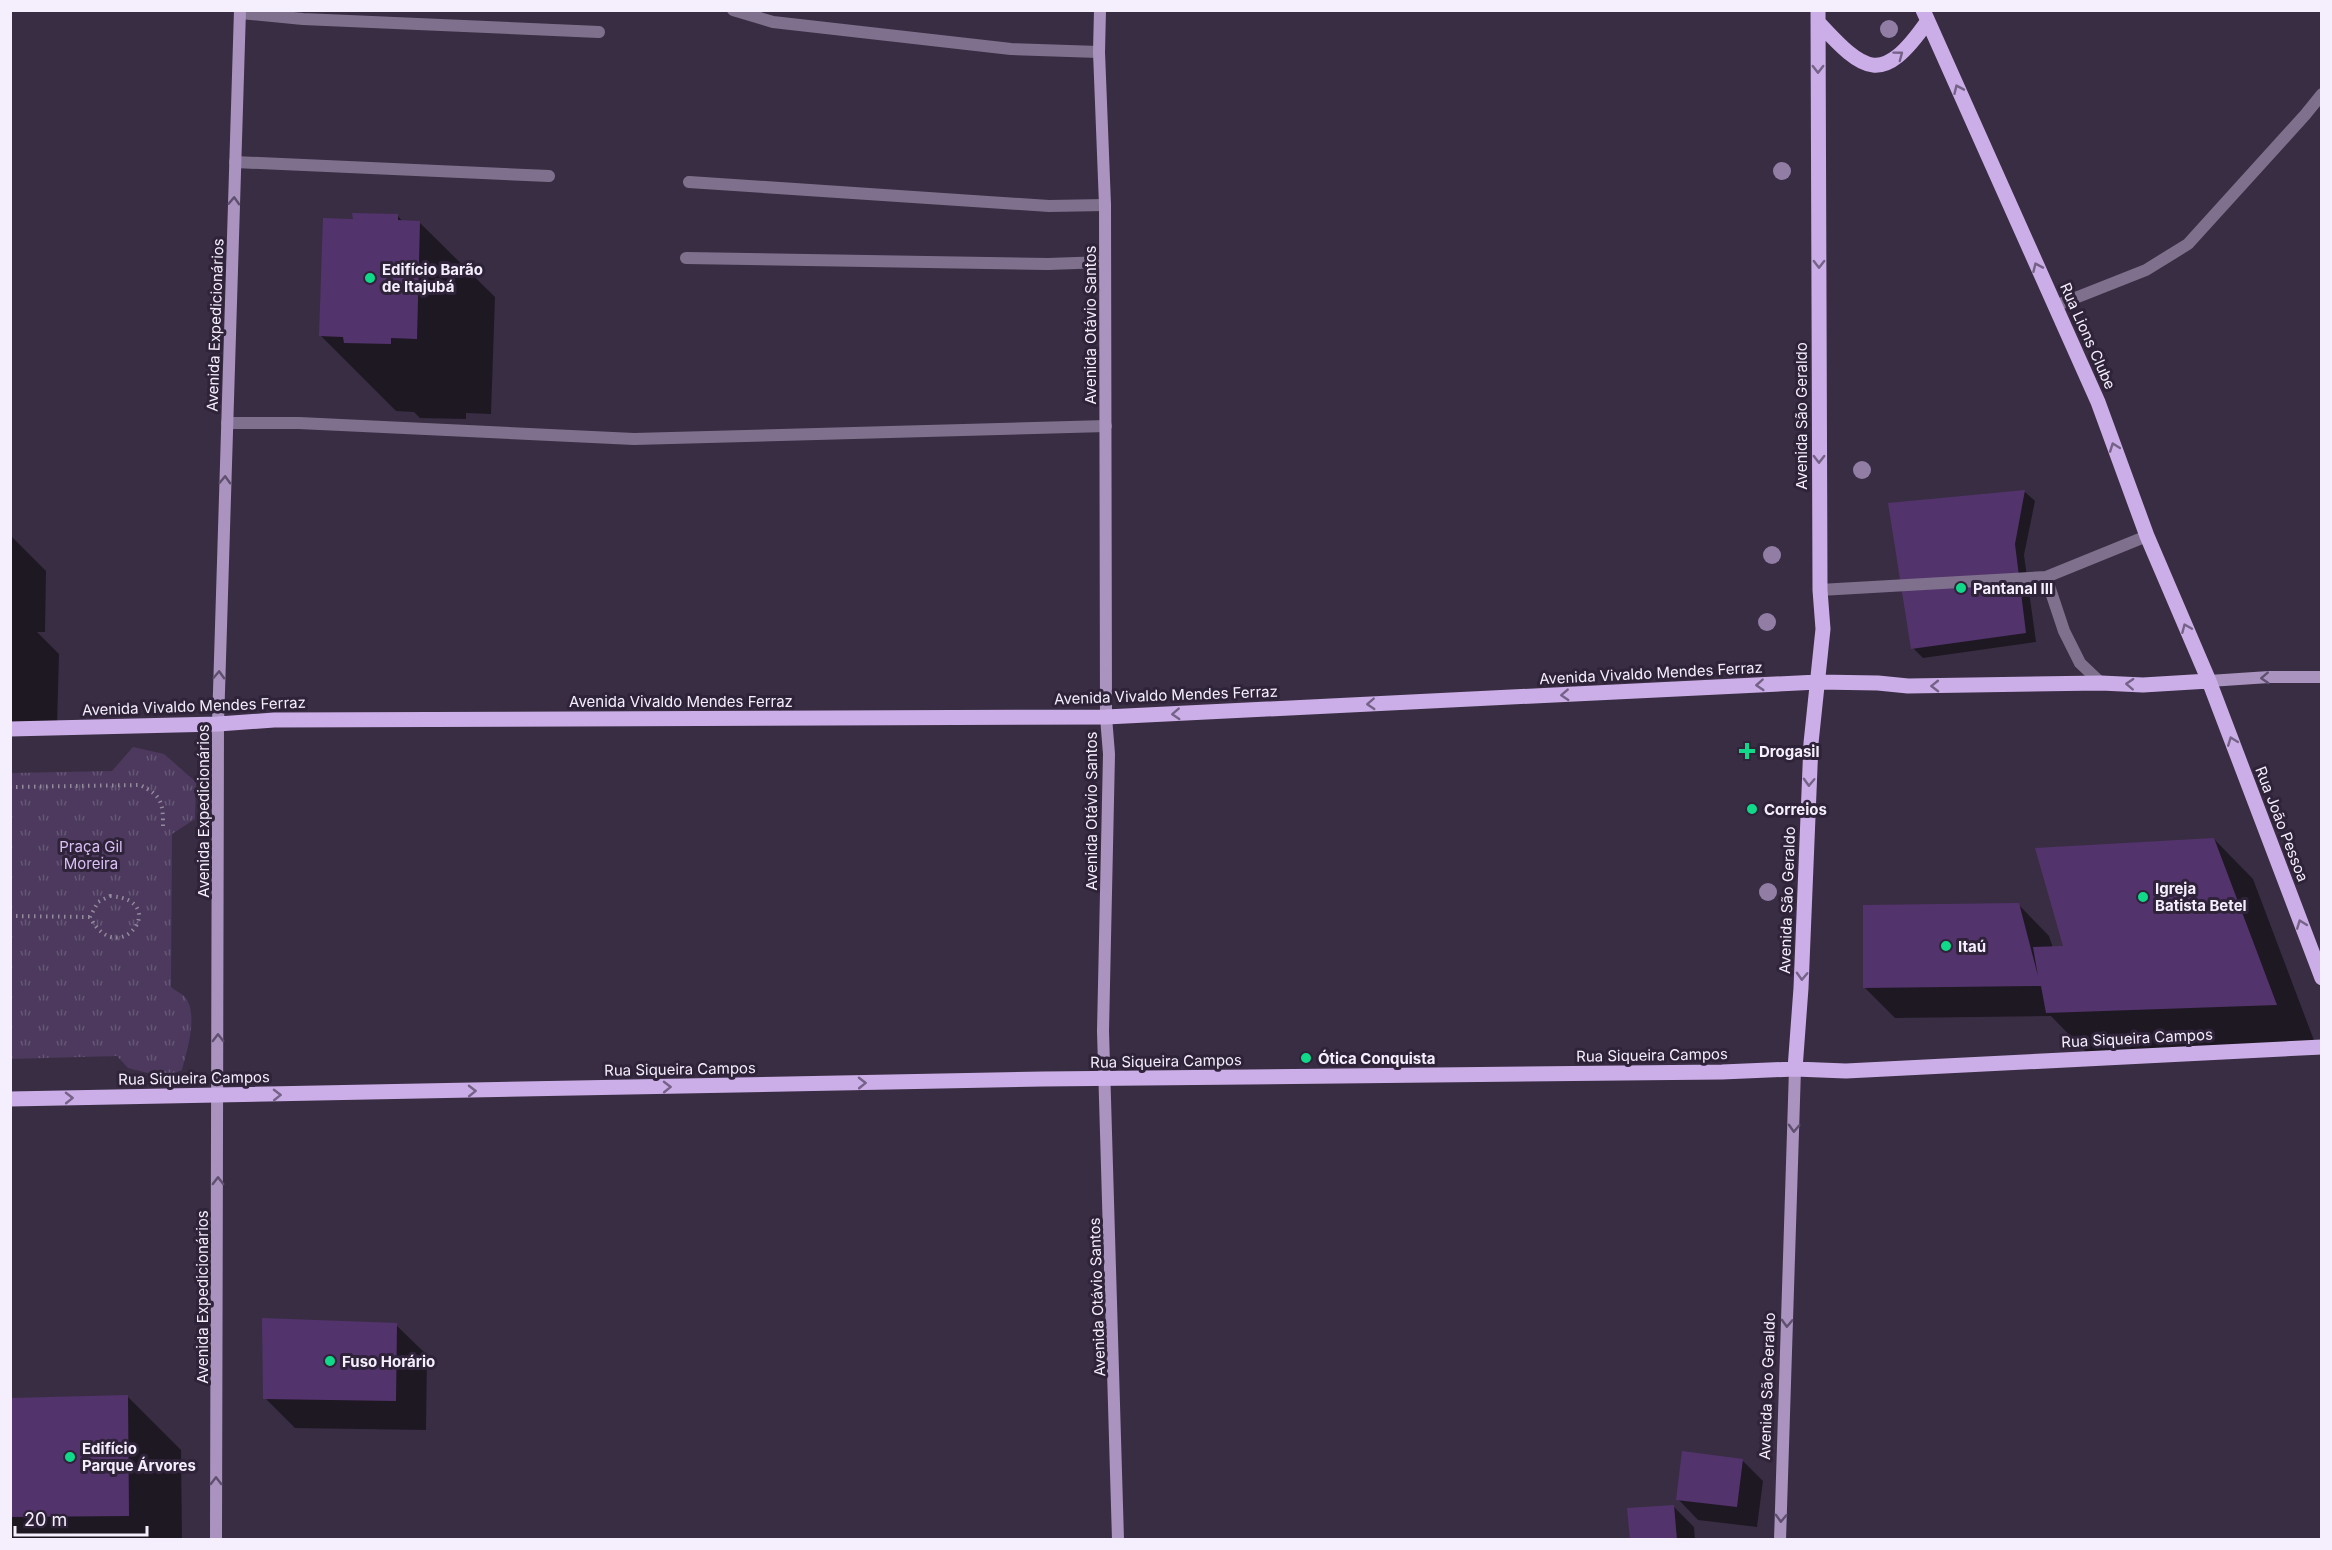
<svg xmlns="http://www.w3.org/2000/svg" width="2332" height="1550" viewBox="0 0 2332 1550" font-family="Inter,sans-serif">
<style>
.grass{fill:url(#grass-tufts)}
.shadow{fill:#0007}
.building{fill:#53336c}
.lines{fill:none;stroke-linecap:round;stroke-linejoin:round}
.path{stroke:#948a9d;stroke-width:4;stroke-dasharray:1.5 4.5;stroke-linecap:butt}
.lane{stroke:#7f718d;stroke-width:12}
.street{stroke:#7f718d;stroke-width:12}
.secondary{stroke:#aa94bf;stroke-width:12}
.primary{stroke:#cbaee7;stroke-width:15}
.tree{fill:#927ea5}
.oneway{stroke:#756287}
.oneway2{stroke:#60506f}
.poi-dot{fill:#11d98a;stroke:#2f2339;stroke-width:2}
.labels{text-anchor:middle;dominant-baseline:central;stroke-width:6;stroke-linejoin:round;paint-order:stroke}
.poi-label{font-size:15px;font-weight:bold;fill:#f5eefd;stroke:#2f2339;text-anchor:start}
.street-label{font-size:15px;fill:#f5eefd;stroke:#2f2339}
.park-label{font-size:15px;fill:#dbc0f5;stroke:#2f2339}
</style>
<defs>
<pattern id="grass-tufts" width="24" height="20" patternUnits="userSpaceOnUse" patternTransform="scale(1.5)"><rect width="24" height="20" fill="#4c395d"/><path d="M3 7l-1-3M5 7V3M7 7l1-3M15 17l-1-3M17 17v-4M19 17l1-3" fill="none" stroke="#665675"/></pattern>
</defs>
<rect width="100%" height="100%" fill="#392d43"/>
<path class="grass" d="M133,747L164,754L196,782L195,819L172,834L171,987C174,990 179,992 183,995C200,1011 187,1050 182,1070L164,1077L128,1068L117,1056L11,1059V773L112,771Z"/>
<path class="shadow" d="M398,216L403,222H419L495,297L491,414L466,413V419L420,418L414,412L396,411L321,336L354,220Z
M2025,492L2035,501L2024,555L2036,642L1923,658L1913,648L1889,505Z
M10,535L46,571L45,632H37L59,654L57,727H10Z
M2214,839L2253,879L2315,1043L2086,1052L2051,1016L1895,1018L1864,987L2019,905L2049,936L2053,948L2065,947Z
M396,1325L427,1355L426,1430L295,1428L265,1398Z
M128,1397L181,1450L182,1540H10V1399Z
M1742,1460L1763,1481L1757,1527L1698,1520L1678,1499Z
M1673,1506L1694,1527L1695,1540H1631Z"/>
<path class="building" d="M352,213L398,214V220L420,221L417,339L391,338V344L344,343L343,337L319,336L323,218L353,219Z
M2025,490L2015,544L2026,633L1911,649L1888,503Z
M2214,838L2277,1005L2046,1013L2041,986L1863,988V905L2019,903L2038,976L2033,947L2063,946L2035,848Z
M262,1318L397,1323L396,1401L263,1399Z
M128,1395L129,1516L10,1517V1398Z
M1682,1451L1743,1459L1737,1507L1676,1500Z
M1674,1505L1677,1540H1630L1627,1508Z"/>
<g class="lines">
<path class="path" d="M10,787L140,785C163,796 163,804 163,829
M110,896C173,900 118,972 90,917L98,902Z
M10,916L90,917"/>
<path class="lane" d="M733,10L773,22L1011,49L1099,52
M240,13L303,19L599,32
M235,162L549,176
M689,182L1049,206L1105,205
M686,258L1048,264L1105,262
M2055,306L2146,270L2188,244L2305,115L2322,94
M2046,577L2064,631L2080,663L2101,683
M1820,590L2046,577L2147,536"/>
<path class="street" d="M227,423H299L634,439L1106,426"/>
<path class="secondary" d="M1100,10L1099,52L1105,205L1106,717L1109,754L1103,1031L1118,1540
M2209,681L2269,677H2322
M216,1540L218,724L240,10
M1780,1540L1795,1069"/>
<path class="primary" d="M1923,10L2098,402L2147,536L2209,681L2322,978
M1818,22C1865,73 1882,86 1927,22
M10,729L218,724L274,720L1106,717L1818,682L1878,683L1908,686L2101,683L2143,685L2209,681
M1795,1069L1801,988L1811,743L1823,629L1820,590L1818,10
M10,1099L1043,1079L1722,1072L1795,1069L1846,1071L2322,1047"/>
</g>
<g class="tree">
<circle cx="1889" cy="29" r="9"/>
<circle cx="1782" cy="171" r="9"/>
<circle cx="1862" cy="470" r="9"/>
<circle cx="1772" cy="555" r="9"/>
<circle cx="1767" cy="622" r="9"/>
<circle cx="1768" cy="892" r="9"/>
</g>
<defs><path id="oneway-chevron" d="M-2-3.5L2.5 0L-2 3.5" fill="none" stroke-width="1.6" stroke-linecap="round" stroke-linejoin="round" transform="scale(1.5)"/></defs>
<g class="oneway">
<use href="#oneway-chevron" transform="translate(1899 55) rotate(-37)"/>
<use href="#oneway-chevron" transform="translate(1818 69) rotate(90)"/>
<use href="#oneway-chevron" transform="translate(1958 89) rotate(-114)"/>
<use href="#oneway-chevron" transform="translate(1819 264) rotate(90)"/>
<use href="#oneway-chevron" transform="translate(2037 267) rotate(-114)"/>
<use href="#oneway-chevron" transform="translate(2114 447) rotate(-110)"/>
<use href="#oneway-chevron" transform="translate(1819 459) rotate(90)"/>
<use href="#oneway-chevron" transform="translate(2186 628) rotate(-113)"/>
<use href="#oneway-chevron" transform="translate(2130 684) rotate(-177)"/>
<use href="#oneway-chevron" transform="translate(1760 685) rotate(176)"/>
<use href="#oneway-chevron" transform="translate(1935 686) rotate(179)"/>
<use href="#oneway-chevron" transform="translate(1565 695) rotate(177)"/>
<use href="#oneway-chevron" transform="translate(1371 704) rotate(177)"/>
<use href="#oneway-chevron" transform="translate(1176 714) rotate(177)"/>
<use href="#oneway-chevron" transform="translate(2232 741) rotate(-111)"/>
<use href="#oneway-chevron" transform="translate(1809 782) rotate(92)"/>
<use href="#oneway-chevron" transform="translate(2301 924) rotate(-111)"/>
<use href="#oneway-chevron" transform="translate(1802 976) rotate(92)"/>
<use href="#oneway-chevron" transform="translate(862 1083) rotate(-1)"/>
<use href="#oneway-chevron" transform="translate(667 1087) rotate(-1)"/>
<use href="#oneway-chevron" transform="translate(472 1091) rotate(-1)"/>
<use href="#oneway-chevron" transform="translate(277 1095) rotate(-1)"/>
<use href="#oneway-chevron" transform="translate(69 1098) rotate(-1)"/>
</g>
<g class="oneway2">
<use href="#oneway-chevron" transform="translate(234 201) rotate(-88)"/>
<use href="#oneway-chevron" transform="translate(225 480) rotate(-88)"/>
<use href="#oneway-chevron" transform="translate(219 675) rotate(-88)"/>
<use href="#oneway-chevron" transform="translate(2265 678) rotate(177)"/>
<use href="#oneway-chevron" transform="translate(218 1038) rotate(-90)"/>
<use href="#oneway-chevron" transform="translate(1794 1128) rotate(92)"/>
<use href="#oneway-chevron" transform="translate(218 1181) rotate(-90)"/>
<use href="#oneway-chevron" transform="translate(1787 1323) rotate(92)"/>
<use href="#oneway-chevron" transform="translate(216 1481) rotate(-90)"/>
<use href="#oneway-chevron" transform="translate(1781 1518) rotate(92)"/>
</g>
<g class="poi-dot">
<circle cx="370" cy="278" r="6"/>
<circle cx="1961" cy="588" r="6"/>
<path d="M1744 742h6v6h6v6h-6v6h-6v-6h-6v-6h6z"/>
<circle cx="1752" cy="809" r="6"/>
<circle cx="2143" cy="897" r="6"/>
<circle cx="1946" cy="946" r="6"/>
<circle cx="1306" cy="1058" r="6"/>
<circle cx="330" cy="1361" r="6"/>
<circle cx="70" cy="1457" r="6"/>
</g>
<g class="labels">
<g class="poi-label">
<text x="382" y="269">Edifício Barão<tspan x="382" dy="17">de Itajubá</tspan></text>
<text x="1973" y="588">Pantanal III</text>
<text x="1759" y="751">Drogasil</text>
<text x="1764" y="809">Correios</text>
<text x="2155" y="888">Igreja<tspan x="2155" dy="17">Batista Betel</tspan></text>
<text x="1958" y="946">Itaú</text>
<text x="1318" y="1058">Ótica Conquista</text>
<text x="342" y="1361">Fuso Horário</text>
<text x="82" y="1448">Edifício<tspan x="82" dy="17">Parque Árvores</tspan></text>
</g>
<g class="street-label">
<text transform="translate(215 325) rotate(-88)">Avenida Expedicionários</text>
<text transform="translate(1090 325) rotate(-90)">Avenida Otávio Santos</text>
<text transform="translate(2088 336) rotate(66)">Rua Lions Clube</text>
<text transform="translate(1801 416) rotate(-90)">Avenida São Geraldo</text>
<text transform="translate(1651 673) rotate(-3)">Avenida Vivaldo Mendes Ferraz</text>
<text transform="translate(1166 695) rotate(-2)">Avenida Vivaldo Mendes Ferraz</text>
<text x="681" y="701">Avenida Vivaldo Mendes Ferraz</text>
<text transform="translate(194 706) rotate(-2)">Avenida Vivaldo Mendes Ferraz</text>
<text transform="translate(203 811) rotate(-90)">Avenida Expedicionários</text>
<text transform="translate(1091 811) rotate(-90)">Avenida Otávio Santos</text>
<text transform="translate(2282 824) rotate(69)">Rua João Pessoa</text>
<text transform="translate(1787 900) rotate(-88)">Avenida São Geraldo</text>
<text transform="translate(2137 1038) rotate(-3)">Rua Siqueira Campos</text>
<text transform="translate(1652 1055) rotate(-1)">Rua Siqueira Campos</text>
<text transform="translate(1166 1061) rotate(-1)">Rua Siqueira Campos</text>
<text transform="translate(680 1069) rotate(-1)">Rua Siqueira Campos</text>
<text transform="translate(194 1078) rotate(-1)">Rua Siqueira Campos</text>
<text transform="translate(202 1297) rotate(-90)">Avenida Expedicionários</text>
<text transform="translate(1097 1297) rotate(-92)">Avenida Otávio Santos</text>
<text transform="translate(1767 1386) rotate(-88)">Avenida São Geraldo</text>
</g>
<g class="park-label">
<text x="91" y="846">Praça Gil<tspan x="91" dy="17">Moreira</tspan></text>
</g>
</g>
<rect width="2332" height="1550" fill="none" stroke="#f5eefd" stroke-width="24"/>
<path d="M15 1526v9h132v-9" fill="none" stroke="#f5eefd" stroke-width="3"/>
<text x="24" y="1526" font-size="18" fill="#f5eefd" stroke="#2f2339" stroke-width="4.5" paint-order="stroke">20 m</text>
</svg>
